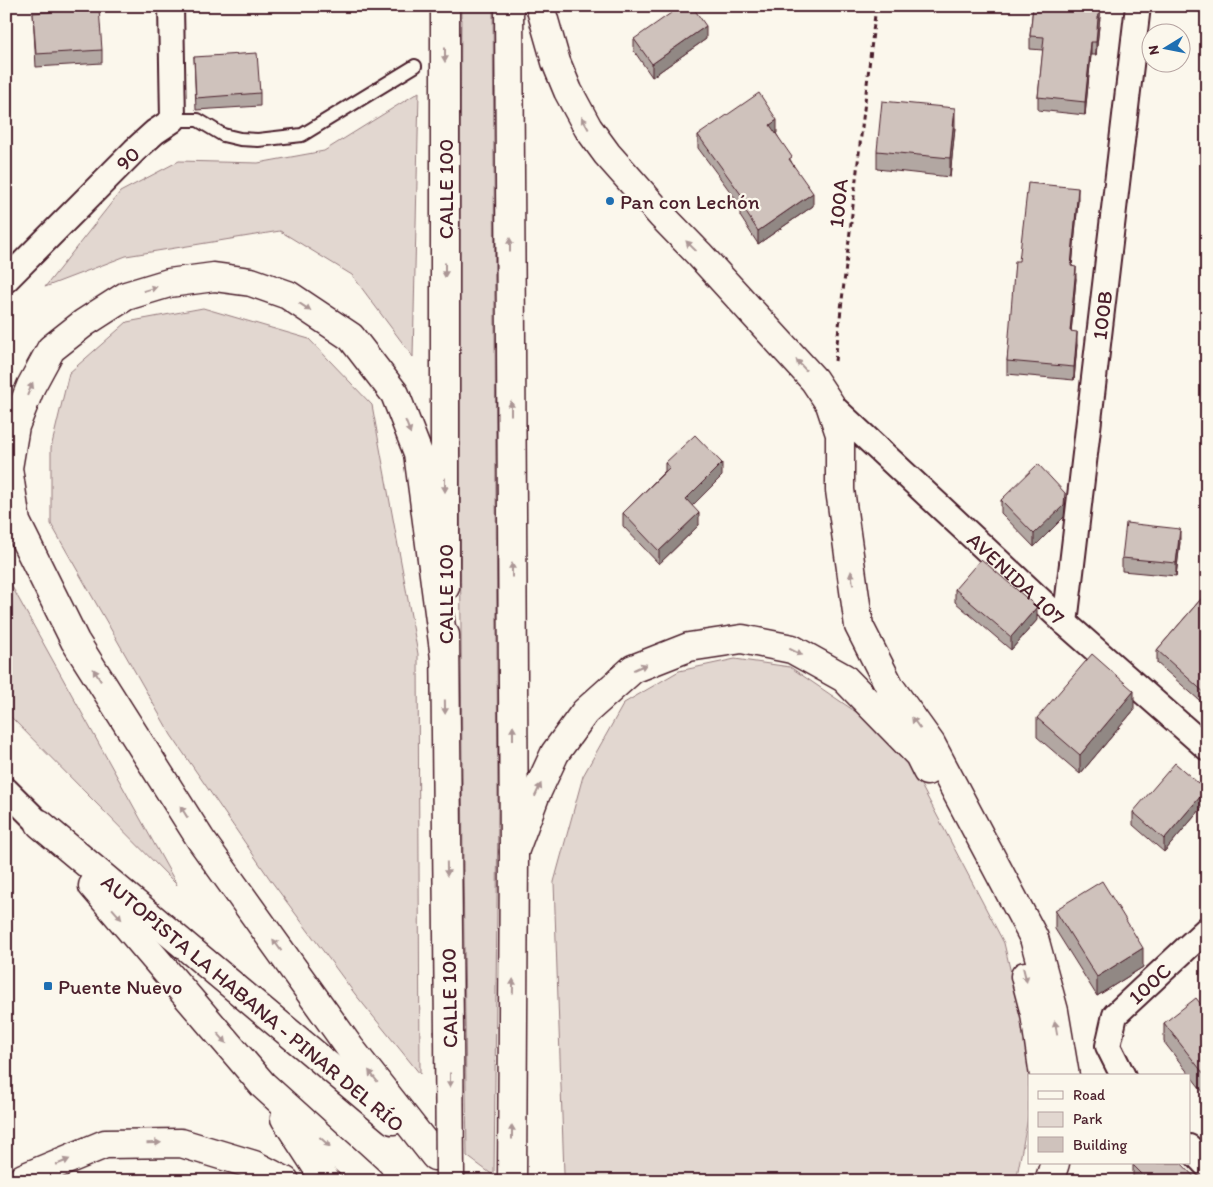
<svg xmlns="http://www.w3.org/2000/svg" width="1213" height="1187" font-family="Itim,sans-serif">
<rect width="100%" height="100%" fill="#fbf7ec"/>
<filter id="ink" filterUnits="userSpaceOnUse"><feTurbulence type="fractalNoise" baseFrequency=".02" numOctaves="2"/><feDisplacementMap in="SourceGraphic" scale="10" xChannelSelector="R" yChannelSelector="G"/><feConvolveMatrix kernelMatrix="1 2 1 2 8 2 1 2 1" color-interpolation-filters="sRGB"/></filter>
<g filter="url(#ink)">
<g fill="#e2d7d0" stroke="#967b7e">
<path d="M461,6h32l5,804 -4,366 -27,-20c-6,-383 -9,-766 -6,-1150z"/>
<polygon points="419,92 413,357 352,275 280,231 126,256 45,287 120,192 179,161 258,163 324,151"/>
<polygon points="203,308 309,339 372,405 418,654 420,1074 355,994 272,882 171,735 51,524 51,448 69,373 127,322"/>
<polygon points="6,574 10,583 177,885 6,712"/>
<polygon points="735,659 790,667 859,714 911,766 1004,943 1035,1076 1029,1076 1029,1113 1016,1181 572,1181 564,1174 554,882 583,776 624,703 679,671"/>
</g>
<g fill="none" stroke-linecap="round" stroke-linejoin="round">
<defs>
<polyline id="service" points="173,120 198,120 223,135 240,139 258,140 302,135 415,66"/>
<g id="minor">
<path id="s1" d="M6,280l129,-130 20,-18 18,-12 -2,-114"/>
<path id="s2" d="M830,404l235,219 142,125"/>
<path id="s3" d="M1065,623l73,-617"/>
<polyline points="6,790 40,824"/>
<path id="s4" d="M1123,1076l-15,-30 7,-31 92,-86"/>
<polyline points="1189,1147 1207,1166"/>
</g>
<g id="trunk">
<polyline points="509,6 514,852 512,1181"/>
<polyline points="445,587 445,6"/>
<polyline points="445,635 449,1031"/>
</g>
<g id="motorway">
<polyline points="540,6 556,62 568,91 588,128 607,154 662,216 699,254 814,380 830,404 840,434 840,490 859,626 890,687 931,744 1034,938 1054,1011 1065,1076"/>
<polyline points="40,824 393,1120"/>
<polyline points="514,852 535,796 555,753 585,712 633,669 689,647 742,639 792,649 844,678 919,755 927,771"/>
<polyline points="93,886 263,1085 369,1181"/>
<polyline points="1025,976 1035,1014 1044,1076"/>
<polyline points="285,1118 326,1181"/>
<polyline points="435,1156 350,1048 201,840 75,641 16,522 8,468 15,426 31,386 51,349 84,323 126,296 169,283 214,277 251,282 288,295 351,337 395,394 418,453 445,658"/>
<polyline points="21,1181 23,1178 105,1144 181,1143 254,1165 285,1181"/>
<polyline points="1049,1181 1055,1163"/>
</g>
</defs>
<use href="#service" stroke="#4a1f2b" stroke-width="16"/>
<use href="#minor" stroke="#4a1f2b" stroke-width="28"/>
<use href="#trunk" stroke="#4a1f2b" stroke-width="31"/>
<use href="#motorway" stroke="#4a1f2b" stroke-width="31"/>
<polyline stroke="#4a1f2b" stroke-width="3" stroke-dasharray="5 4" stroke-linecap="butt" points="835,361 876,6"/>
<use href="#service" stroke="#fbf7ec" stroke-width="12"/>
<use href="#minor" stroke="#fbf7ec" stroke-width="24"/>
<use href="#trunk" stroke="#fbf7ec" stroke-width="28"/>
<use href="#motorway" stroke="#fbf7ec" stroke-width="28"/>
<defs>
<polyline id="trunk-bridge" points="449,1031 450,1181"/>
</defs>
<use href="#trunk-bridge" stroke="#4a1f2b" stroke-width="31" stroke-linecap="butt"/>
<use href="#trunk-bridge" stroke="#fbf7ec" stroke-width="28"/>
</g>
<g fill="#b2a7a2" stroke="#4a1f2b">
<polygon points="1033,6 1105,6 1105,7 1101,7 1096,55 1091,55 1085,115 1038,110 1038,97 1043,50 1030,49 1030,36"/>
<polygon points="33,13 102,50 102,63 36,67"/>
<polygon points="634,39 706,39 652,77 634,51"/>
<polygon points="194,57 260,93 260,106 196,110"/>
<polygon points="955,127 950,177 877,169 877,151"/>
<polygon points="776,133 792,163 813,206 758,244 740,216 740,205 698,148 698,135 777,133"/>
<polygon points="1078,201 1072,266 1076,279 1071,332 1077,345 1074,380 1007,374 1007,361 1019,261"/>
<polygon points="665,463 722,476 692,505 699,525 659,564 623,526 623,513 665,471"/>
<polygon points="1001,500 1065,506 1064,517 1034,547 1001,513"/>
<polygon points="1180,542 1176,576 1122,571 1122,558"/>
<polygon points="955,589 1037,620 1011,650 955,602"/>
<polygon points="1207,592 1207,707 1157,663 1157,650"/>
<polygon points="1134,710 1080,774 1037,737 1037,718"/>
<polygon points="1206,803 1164,852 1133,825 1133,812"/>
<polygon points="1055,910 1143,967 1097,996 1055,929"/>
<polygon points="1207,1012 1207,1097 1164,1042 1164,1023"/>
<polygon points="1133,1165 1198,1181 1136,1181 1133,1178"/>
</g>
<g fill="#918884" stroke="#4a1f2b">
<polygon points="1099,6 1101,7 1096,55 1096,42"/>
<polygon points="706,26 706,39 652,77 652,64"/>
<polygon points="1091,42 1091,55 1085,115 1085,102"/>
<polygon points="955,108 955,127 950,177 950,158"/>
<polygon points="777,120 777,133 770,138 770,125"/>
<polygon points="1078,188 1078,201 1071,279 1071,266"/>
<polygon points="813,193 813,206 758,244 758,231"/>
<polygon points="1076,267 1076,279 1070,344 1070,331"/>
<polygon points="1077,332 1077,345 1074,380 1074,367"/>
<polygon points="722,463 722,476 686,512 686,499"/>
<polygon points="1065,493 1065,506 1064,517 1034,547 1034,534"/>
<polygon points="699,513 699,525 659,564 659,551"/>
<polygon points="1180,529 1180,542 1176,576 1176,563"/>
<polygon points="1037,607 1037,620 1011,650 1011,637"/>
<polygon points="1134,691 1134,710 1080,774 1080,755"/>
<polygon points="1206,790 1206,803 1164,852 1164,839"/>
<polygon points="1143,948 1143,967 1097,996 1097,977"/>
</g>
<g fill="#cfc2bc" stroke="#4a1f2b">
<polygon points="681,6 692,6 706,26 652,64 634,39"/>
<polygon points="1033,6 1099,6 1096,42 1091,42 1085,102 1038,97 1044,37 1030,36"/>
<polygon points="99,8 102,50 36,54 33,13"/>
<polygon points="257,53 260,93 196,98 194,57"/>
<polygon points="759,93 777,120 770,125 792,157 789,159 813,193 758,231 740,203 745,200 698,135"/>
<polygon points="882,101 955,108 950,158 877,151"/>
<polygon points="1028,183 1078,188 1071,266 1076,267 1070,331 1077,332 1074,367 1007,361 1015,261 1019,261"/>
<polygon points="695,435 722,463 686,499 699,513 659,551 623,513 670,467 665,463"/>
<polygon points="1038,464 1065,493 1064,505 1034,534 1001,500"/>
<polygon points="1126,523 1180,529 1176,563 1122,558"/>
<polygon points="981,559 1037,607 1011,637 955,589"/>
<polygon points="1207,592 1207,695 1157,650"/>
<polygon points="1092,654 1134,691 1080,755 1037,718"/>
<polygon points="1175,763 1206,790 1164,839 1133,812"/>
<polygon points="1102,881 1143,948 1097,977 1055,910"/>
<polygon points="1196,998 1207,1012 1207,1078 1164,1023"/>
<polygon points="1135,1163 1181,1163 1198,1181 1149,1181 1133,1165"/>
</g>
<defs><path id="oneway-solid" d="M-6-.8H1V-3.2L6.5 0L1 3.2V.8H-6Z" transform="scale(1.25)"/></defs>
<g fill="#ab9695">
<use href="#oneway-solid" transform="translate(445 55) rotate(90)"/>
<use href="#oneway-solid" transform="translate(585 123) rotate(-119)"/>
<use href="#oneway-solid" transform="translate(510 245) rotate(-90)"/>
<use href="#oneway-solid" transform="translate(691 246) rotate(-135)"/>
<use href="#oneway-solid" transform="translate(445 270) rotate(90)"/>
<use href="#oneway-solid" transform="translate(150 289) rotate(-17)"/>
<use href="#oneway-solid" transform="translate(305 307) rotate(34)"/>
<use href="#oneway-solid" transform="translate(801 365) rotate(-133)"/>
<use href="#oneway-solid" transform="translate(30 389) rotate(-67)"/>
<use href="#oneway-solid" transform="translate(511 408) rotate(-90)"/>
<use href="#oneway-solid" transform="translate(408 427) rotate(69)"/>
<use href="#oneway-solid" transform="translate(445 485) rotate(90)"/>
<use href="#oneway-solid" transform="translate(512 570) rotate(-90)"/>
<use href="#oneway-solid" transform="translate(852 578) rotate(-98)"/>
<use href="#oneway-solid" transform="translate(796 652) rotate(26)"/>
<use href="#oneway-solid" transform="translate(640 667) rotate(-24)"/>
<use href="#oneway-solid" transform="translate(97 675) rotate(-122)"/>
<use href="#oneway-solid" transform="translate(445 707) rotate(89)"/>
<use href="#oneway-solid" transform="translate(916 723) rotate(-126)"/>
<use href="#oneway-solid" transform="translate(513 733) rotate(-90)"/>
<use href="#oneway-solid" transform="translate(538 790) rotate(-65)"/>
<use href="#oneway-solid" transform="translate(184 812) rotate(-122)"/>
<use href="#oneway-solid" transform="translate(447 869) rotate(89)"/>
<use href="#oneway-solid" transform="translate(117 914) rotate(49)"/>
<use href="#oneway-solid" transform="translate(277 945) rotate(-126)"/>
<use href="#oneway-solid" transform="translate(1025 975) rotate(76)"/>
<use href="#oneway-solid" transform="translate(513 986) rotate(-89)"/>
<use href="#oneway-solid" transform="translate(1056 1028) rotate(-100)"/>
<use href="#oneway-solid" transform="translate(222 1038) rotate(49)"/>
<use href="#oneway-solid" transform="translate(373 1076) rotate(-128)"/>
<use href="#oneway-solid" transform="translate(450 1080) rotate(90)"/>
<use href="#oneway-solid" transform="translate(512 1132) rotate(-90)"/>
<use href="#oneway-solid" transform="translate(325 1142) rotate(42)"/>
<use href="#oneway-solid" transform="translate(154 1143) rotate(-1)"/>
<use href="#oneway-solid" transform="translate(63 1162) rotate(-23)"/>
</g>
</g>
<g fill="#1f6fb2" stroke="#fbf7ec" stroke-width="2">
<circle cx="610" cy="201" r="5"/>
<rect x="43" y="981" width="10" height="10" rx="2.5"/>
</g>
<g text-anchor="middle" dominant-baseline="central" stroke-width="4.5" stroke-linejoin="round" paint-order="stroke">
<g font-size="21" fill="#4a1f2b" stroke="#fbf7ec">
<text stroke="none"><textPath href="#s1" startOffset="172">90</textPath></text>
<text transform="translate(445 189) rotate(-90)">CALLE 100</text>
<text transform="translate(838 203) rotate(-84)">100A</text>
<text stroke="none"><textPath href="#s3" startOffset="310">100B</textPath></text>
<text stroke="none"><textPath href="#s2" startOffset="255">AVENIDA 107</textPath></text>
<text transform="translate(445 594) rotate(-90)">CALLE 100</text>
<text stroke="none"><textPath href="#s4" startOffset="112">100C</textPath></text>
<text transform="translate(449 998) rotate(-91)">CALLE 100</text>
<text transform="translate(253 1003) rotate(40)">AUTOPISTA LA HABANA - PINAR DEL RÍO</text>
</g>
<g font-size="21" fill="#4a1f2b" stroke="#fbf7ec" text-anchor="start">
<text x="620" y="201">Pan con Lechón</text>
<text x="58" y="986">Puente Nuevo</text>
</g>
</g>
<rect width="1213" height="1187" fill="none" stroke="#fbf7ec" stroke-width="25"/>
<rect x="12" y="12" width="1188" height="1162" fill="none" stroke="#4a1f2b" stroke-width="2" filter="url(#ink)"/>
<rect x="1028" y="1074" width="162" height="90" fill="#fbf7ec" stroke="#b4a19f"/>
<rect x="1038" y="1091" width="25" height="8" fill="#fbf7ec" stroke="#b4a19f"/>
<text x="1073" y="1100" font-size="15" fill="#4a1f2b">Road</text>
<rect x="1038" y="1112" width="25" height="15" fill="#e2d7d0" stroke="#b4a19f"/>
<text x="1073" y="1124" font-size="15" fill="#4a1f2b">Park</text>
<rect x="1038" y="1137" width="25" height="15" fill="#cfc2bc" stroke="#b4a19f"/>
<text x="1073" y="1150" font-size="15" fill="#4a1f2b">Building</text>
<g transform="translate(1166 48) rotate(260)"><circle r="24" fill="#fbf7ec" stroke="#b4a19f"/>
<path d="M0-4L9 19L0 12L-9 19Z" fill="#1f6fb2"/>
<text y="-8" font-size="14" font-weight="bold" text-anchor="middle" fill="#4a1f2b">N</text>
</g>
</svg>
